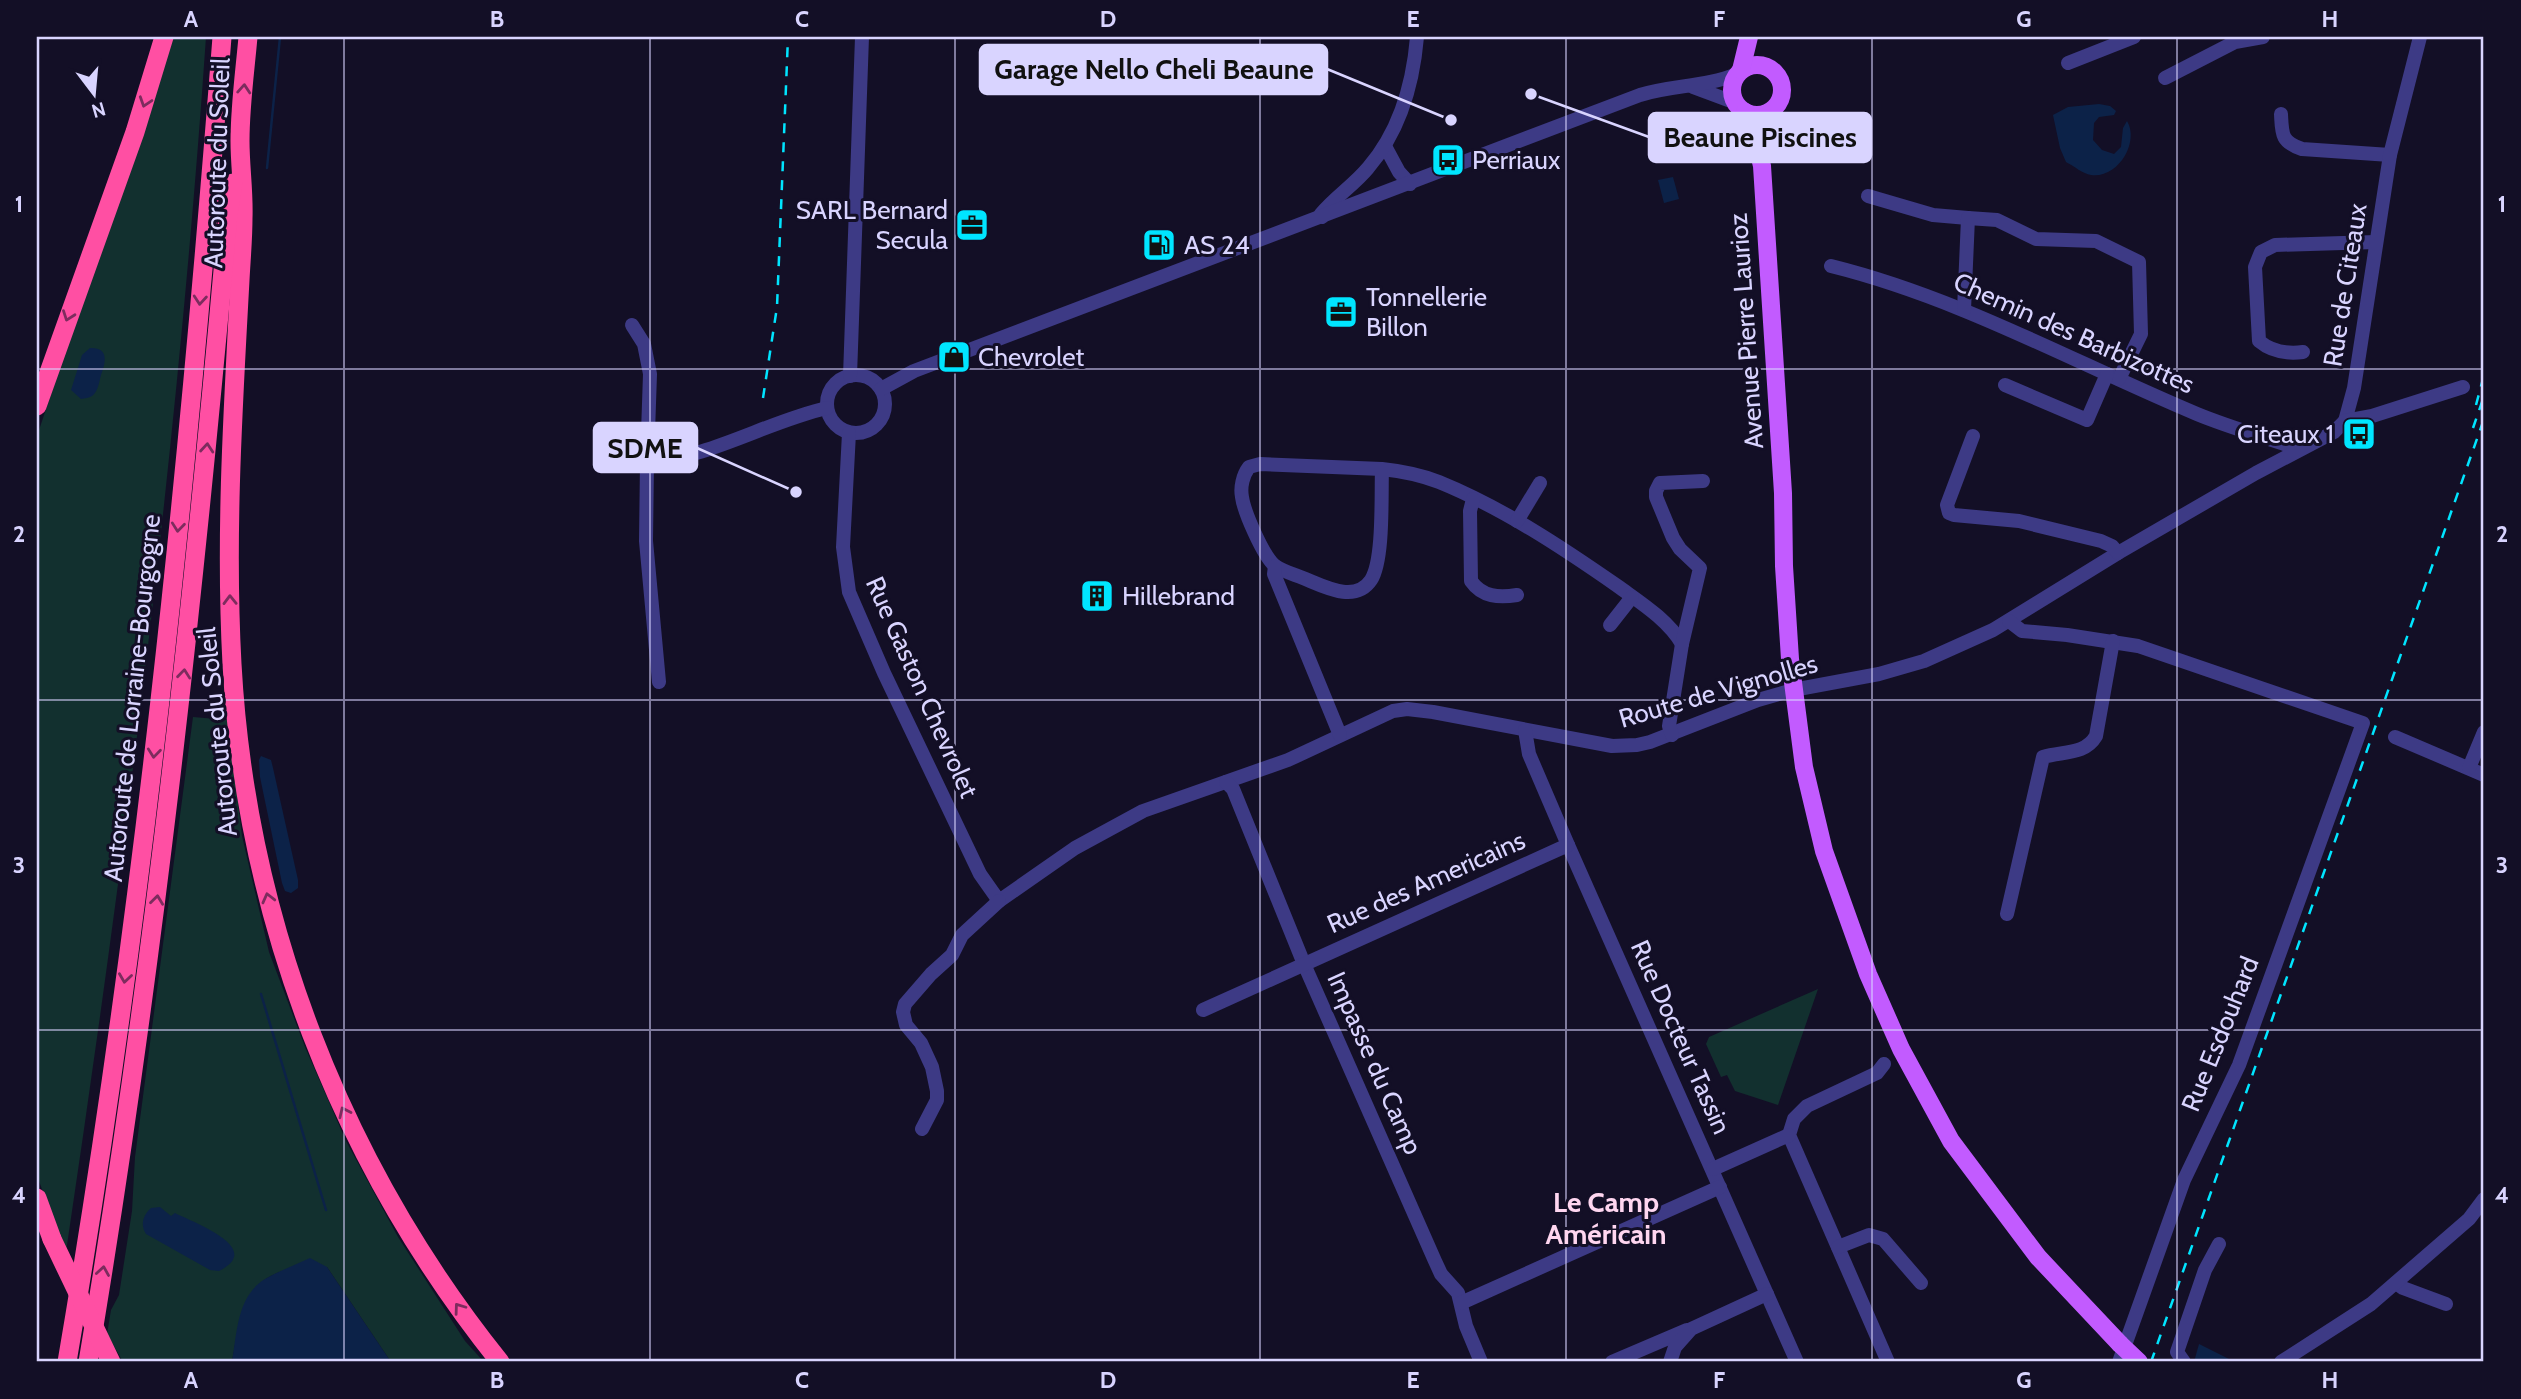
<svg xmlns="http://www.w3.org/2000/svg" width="2521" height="1399" font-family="Cabin,sans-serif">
<rect width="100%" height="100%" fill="#130f26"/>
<g fill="#12302f">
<path d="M171,37h35c-28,406 -80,812 -140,1215l-29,-76v-740z"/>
<path d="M193,717l35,3 14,116 27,116 36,95 41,94 52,96 67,104 19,21h-93l-64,-95c-14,1 -31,0 -44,4 -43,13 -44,54 -51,91h-109l-16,-28 4,-24 8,-15 13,-84 3,-54z"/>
<polygon points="1818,989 1778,1105 1735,1091 1727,1075 1721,1077 1706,1044 1709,1037"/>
</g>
<g fill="#0c2248">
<path d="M2099,104l11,2 6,5 -2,4 -15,2 -5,6 -1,17 9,10 12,4 7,-7 2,-19 4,-7c13,22 -10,58 -36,54 -8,-1 -17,-9 -25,-13l-6,-14 -7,-33 15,-8z"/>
<polygon points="1673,177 1679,199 1664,203 1658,180"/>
<path d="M90,348c19,-1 16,14 11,27 -2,7 -3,17 -9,21 -3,2 -7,2 -11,3l-10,-9 11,-35z"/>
<polygon points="261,756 271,760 273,768 298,880 298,888 291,893 285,891 282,883 260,777 259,760"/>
<path d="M160,1207l11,9 4,-3c17,9 91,35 44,58l-9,-1 -64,-36c-6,-9 -3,-19 5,-26z"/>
<path d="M310,1258l17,9 64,95h-159c5,-29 5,-66 33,-83 14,-8 30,-14 45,-21z"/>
<polygon points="2199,1344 2235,1362 2194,1362"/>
</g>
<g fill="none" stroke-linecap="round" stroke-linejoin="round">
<g stroke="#0c2248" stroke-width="2.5">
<polyline points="267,168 280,37"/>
<polyline points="261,994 326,1210"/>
</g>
<g stroke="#3d3a85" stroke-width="14">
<polyline points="2068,63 2134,37"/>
<polyline points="2165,78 2235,42 2263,37"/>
<polyline points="1693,87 1736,103"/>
<path d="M2281,114c1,20 0,28 21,35l88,6"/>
<polyline points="1385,146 1399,172 1410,184"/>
<polyline points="1868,196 1933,215 1968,218"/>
<path d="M1322,217l-1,-3c14,-17 33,-29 47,-46 32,-37 45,-84 49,-131"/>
<path d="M1831,266c129,32 244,97 366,148 29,12 60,21 90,31l6,8"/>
<polyline points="1964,310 1968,218 1997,220 2036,239 2096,241 2139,262 2141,334 2119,379"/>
<polyline points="632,325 644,344 650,374 647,462"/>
<path d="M2303,352c-16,2 -31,0 -44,-11l-4,-74 6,-15 14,-7 101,-3"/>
<circle cx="856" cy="404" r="29"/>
<polyline points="850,376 862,37"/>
<polyline points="2005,385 2087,420 2107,374"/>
<path d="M881,389l33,-18 726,-276c32,-10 66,-8 97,-21"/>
<polyline points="2345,421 2354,388 2390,155 2420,37"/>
<polyline points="849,433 843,547 849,592 884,673 980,874 999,901 1075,848 1143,811 1288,760 1393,711 1407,709 1433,712 1612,746 1637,745 1650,742 1758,700 1793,690 1879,674 1924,661 1993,630 2118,553 2256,473 2334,432 2345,421 2372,416 2463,387"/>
<polyline points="1973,436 1947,505 1949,513 1954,515 2019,521 2101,541 2112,546 2118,553"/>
<path d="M1382,469c-1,26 2,91 -11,111 -16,24 -48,6 -68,-2 -10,-4 -21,-7 -29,-13 -11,-10 -30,-53 -32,-68 -2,-10 1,-22 7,-30l11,-3 122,5c19,2 39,6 57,13 64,26 124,66 180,105 22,16 49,33 63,57"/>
<path d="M1473,499l-3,12 1,70c11,16 28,17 46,14"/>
<polyline points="1517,521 1540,483"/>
<polyline points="1275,566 1274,574 1340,735"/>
<polyline points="2009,621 2022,631 2067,635 2138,646 2363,723 2239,1065 2184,1180 2119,1362"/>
<polyline points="1610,625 1632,597"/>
<path d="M659,682l-13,-141 1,-79c63,-4 119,-40 180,-54"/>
<polyline points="1525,730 1529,754 1568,845 1797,1362"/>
<polyline points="1672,735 1669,726 1682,644 1700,568 1680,549 1673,538 1656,497 1656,491 1660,483 1703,481"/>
<polyline points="2395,737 2484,775"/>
<polyline points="2469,768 2484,732"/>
<polyline points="1226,782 1233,789 1304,964 1435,1261 1441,1274 1458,1293 1466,1326 1481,1362"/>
<path d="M2007,914l36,-157c20,-6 42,-2 53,-21l17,-95"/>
<polyline points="1203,1010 1568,845"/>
<polyline points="1884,1064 1877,1073 1807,1106 1794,1119 1789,1135 1888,1362"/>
<polyline points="922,1129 937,1100 937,1091 932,1067 921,1043 906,1025 903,1012 905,1004 931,974 952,955 962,935 999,901"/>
<polyline points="1713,1169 1789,1135"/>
<polyline points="1838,1247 1869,1235 1883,1239 1921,1283"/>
<polyline points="2396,1283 2403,1288 2446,1304"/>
<polyline points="1461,1303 1720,1187"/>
<polyline points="1612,1362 1687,1330"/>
<polyline points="1670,1362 1675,1347 1691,1329 1767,1294"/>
<polyline points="2184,1362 2177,1352 2205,1270 2219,1244"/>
<polyline points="2281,1362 2371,1304 2469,1219 2484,1199"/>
</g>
<g stroke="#c25bff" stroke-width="18">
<circle cx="1757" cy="90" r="25"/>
<polyline points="1741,70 1749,37"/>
<polyline points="1745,112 1754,132 1762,166 1783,493 1784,566 1790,659 1804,767 1824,851 1868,974 1901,1049 1951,1141 2038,1257 2120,1344"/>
</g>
<g stroke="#ff4fa3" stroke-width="19">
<path d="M248,37c-3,34 -8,69 -8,104 0,26 4,51 3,77 0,21 -2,42 -3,62 -7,128 -15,256 -8,384 14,254 109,500 268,698"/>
<polyline points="37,406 135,132 164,37"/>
<polyline points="37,1198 52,1239"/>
<path d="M67,1362c75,-438 121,-882 155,-1325"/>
<path d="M88,1362c64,-380 106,-763 140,-1147l5,-32"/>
</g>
<g stroke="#00e5ff" stroke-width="2.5" stroke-dasharray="10 9" stroke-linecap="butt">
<polyline points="763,398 777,307 788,37"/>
<polyline points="2476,405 2484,375"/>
<polyline points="2473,428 2484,396"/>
<polyline points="2151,1362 2484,419"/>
</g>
<polyline stroke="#c25bff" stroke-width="18" points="2120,1344 2139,1362"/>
<polyline stroke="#ff4fa3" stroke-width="19" points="52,1239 111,1362"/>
</g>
<defs><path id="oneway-chevron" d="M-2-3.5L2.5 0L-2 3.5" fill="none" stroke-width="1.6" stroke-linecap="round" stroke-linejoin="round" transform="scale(1.75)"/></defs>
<g stroke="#7d2c5e">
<use href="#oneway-chevron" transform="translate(244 89) rotate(-86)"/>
<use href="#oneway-chevron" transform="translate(145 102) rotate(108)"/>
<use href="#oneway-chevron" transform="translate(200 300) rotate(95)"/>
<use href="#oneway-chevron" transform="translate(68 316) rotate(110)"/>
<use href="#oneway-chevron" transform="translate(207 448) rotate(-85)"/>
<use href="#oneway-chevron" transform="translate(178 527) rotate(96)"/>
<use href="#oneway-chevron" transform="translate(230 600) rotate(-91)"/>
<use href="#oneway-chevron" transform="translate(184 674) rotate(-84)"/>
<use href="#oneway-chevron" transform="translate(154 753) rotate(96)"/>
<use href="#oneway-chevron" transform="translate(268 898) rotate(-104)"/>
<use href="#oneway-chevron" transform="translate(157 900) rotate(-83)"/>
<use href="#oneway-chevron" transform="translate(125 978) rotate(98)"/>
<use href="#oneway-chevron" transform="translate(344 1112) rotate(-115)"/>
<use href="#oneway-chevron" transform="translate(103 1271) rotate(-81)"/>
<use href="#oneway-chevron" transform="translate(459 1308) rotate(-126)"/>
</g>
<path fill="none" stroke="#d9d4ff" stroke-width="2" stroke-opacity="0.55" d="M344,37v1325M650,37v1325M955,37v1325M1260,37v1325M1566,37v1325M1872,37v1325M2177,37v1325M37,369h2447M37,700h2447M37,1030h2447"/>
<defs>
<symbol id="bus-square" viewBox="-11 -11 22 22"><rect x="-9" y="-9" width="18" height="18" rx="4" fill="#00e5ff" stroke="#130f26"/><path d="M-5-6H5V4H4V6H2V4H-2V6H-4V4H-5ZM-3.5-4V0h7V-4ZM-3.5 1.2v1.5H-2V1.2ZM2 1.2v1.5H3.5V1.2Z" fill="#111"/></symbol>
<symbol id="office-square" viewBox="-11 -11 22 22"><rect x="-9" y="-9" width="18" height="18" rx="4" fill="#00e5ff" stroke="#130f26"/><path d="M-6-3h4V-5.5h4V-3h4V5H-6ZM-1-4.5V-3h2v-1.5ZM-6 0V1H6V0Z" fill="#111"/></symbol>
<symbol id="fuel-square" viewBox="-11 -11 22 22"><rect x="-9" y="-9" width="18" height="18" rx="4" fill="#00e5ff" stroke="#130f26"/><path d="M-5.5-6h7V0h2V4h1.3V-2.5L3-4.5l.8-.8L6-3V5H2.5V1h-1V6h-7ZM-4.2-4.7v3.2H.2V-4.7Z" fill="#111"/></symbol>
<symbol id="shop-square" viewBox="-11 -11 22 22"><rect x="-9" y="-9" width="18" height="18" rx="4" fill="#00e5ff" stroke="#130f26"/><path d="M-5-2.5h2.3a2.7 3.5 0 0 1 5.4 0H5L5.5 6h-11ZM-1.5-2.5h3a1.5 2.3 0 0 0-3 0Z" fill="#111"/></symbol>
<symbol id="building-square" viewBox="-11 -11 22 22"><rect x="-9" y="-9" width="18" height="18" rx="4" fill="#00e5ff" stroke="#130f26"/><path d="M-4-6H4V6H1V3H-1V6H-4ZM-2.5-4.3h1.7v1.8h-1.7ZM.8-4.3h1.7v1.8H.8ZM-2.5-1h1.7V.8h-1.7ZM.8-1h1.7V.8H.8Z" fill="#111"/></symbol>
</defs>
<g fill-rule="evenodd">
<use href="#bus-square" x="1429" y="141" width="38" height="38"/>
<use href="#office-square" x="953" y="206" width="38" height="38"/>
<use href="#fuel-square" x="1140" y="226" width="38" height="38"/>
<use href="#office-square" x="1322" y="293" width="38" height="38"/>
<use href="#shop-square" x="935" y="338" width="38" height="38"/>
<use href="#bus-square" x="2340" y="415" width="38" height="38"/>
<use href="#building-square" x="1078" y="577" width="38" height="38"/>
</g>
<g text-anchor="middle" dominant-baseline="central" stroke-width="6" stroke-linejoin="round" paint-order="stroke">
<g font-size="26" fill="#d9d4ff" stroke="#130f26" text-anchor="start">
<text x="1472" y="160">Perriaux</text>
<text x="948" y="210" text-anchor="end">SARL Bernard<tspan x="948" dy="30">Secula</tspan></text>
<text x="1184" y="245">AS 24</text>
<text x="1366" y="297">Tonnellerie<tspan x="1366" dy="30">Billon</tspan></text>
<text x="978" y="357">Chevrolet</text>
<text x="2334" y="434" text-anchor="end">Citeaux 1</text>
<text x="1122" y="596">Hillebrand</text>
</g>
<g font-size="26" fill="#d9d4ff" stroke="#130f26">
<text transform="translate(217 163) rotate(-88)">Autoroute du Soleil</text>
<text transform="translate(2345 285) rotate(-81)">Rue de Citeaux</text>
<text transform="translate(1746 331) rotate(-94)">Avenue Pierre Laurioz</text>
<text transform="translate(2074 333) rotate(24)">Chemin des Barbizottes</text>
<text transform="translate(922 687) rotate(66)">Rue Gaston Chevrolet</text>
<text transform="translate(1718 691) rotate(-16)">Route de Vignolles</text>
<text transform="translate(132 698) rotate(-84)">Autoroute de Lorraine-Bourgogne</text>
<text transform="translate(217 732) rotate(-96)">Autoroute du Soleil</text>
<text transform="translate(1426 882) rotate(-24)">Rue des Americains</text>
<text transform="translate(2220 1034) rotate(-68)">Rue Esdouhard</text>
<text transform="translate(1681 1037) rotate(66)">Rue Docteur Tassin</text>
<text transform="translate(1375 1063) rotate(66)">Impasse du Camp</text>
</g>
<g font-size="28" font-weight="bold" fill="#ffd6f0" stroke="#130f26">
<text x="1606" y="1202">Le Camp<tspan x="1606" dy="32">Américain</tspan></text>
</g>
</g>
<path fill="none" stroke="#d9d4ff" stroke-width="2.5" d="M1451 120L1327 69M1531 94L1649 137M796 492L697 448"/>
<g fill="#d9d4ff" stroke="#130f26" stroke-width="2.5">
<circle cx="1451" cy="120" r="7"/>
<circle cx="1531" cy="94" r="7"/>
<circle cx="796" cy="492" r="7"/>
</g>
<g fill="#d9d4ff" stroke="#d9d4ff" stroke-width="2.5">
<rect x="980" y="45" width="347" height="49" rx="7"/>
<rect x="1649" y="113" width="222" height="49" rx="7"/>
<rect x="594" y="423" width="103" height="49" rx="7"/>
</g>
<g font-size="28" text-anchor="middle" font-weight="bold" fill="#111">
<text x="1154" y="79">Garage Nello Cheli Beaune</text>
<text x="1760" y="147">Beaune Piscines</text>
<text x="645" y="458">SDME</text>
</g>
<rect width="2521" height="1399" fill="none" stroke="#130f26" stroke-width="77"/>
<g transform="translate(94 94) rotate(164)" stroke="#130f26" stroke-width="5" paint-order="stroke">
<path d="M0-5L12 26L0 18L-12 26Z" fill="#d9d4ff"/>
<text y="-10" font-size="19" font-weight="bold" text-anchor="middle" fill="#d9d4ff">N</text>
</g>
<rect x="38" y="38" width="2444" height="1322" fill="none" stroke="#d9d4ff" stroke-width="2.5"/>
<g font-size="23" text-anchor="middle" font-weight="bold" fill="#d9d4ff">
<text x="191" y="27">A</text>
<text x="497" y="27">B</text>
<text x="802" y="27">C</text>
<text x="1108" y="27">D</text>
<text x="1413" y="27">E</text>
<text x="1719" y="27">F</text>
<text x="2024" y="27">G</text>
<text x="2330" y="27">H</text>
<text x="19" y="212">1</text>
<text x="2502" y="212">1</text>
<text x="19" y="542">2</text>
<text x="2502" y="542">2</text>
<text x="19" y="873">3</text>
<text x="2502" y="873">3</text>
<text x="19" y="1203">4</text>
<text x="2502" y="1203">4</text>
<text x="191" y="1388">A</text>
<text x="497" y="1388">B</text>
<text x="802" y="1388">C</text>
<text x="1108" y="1388">D</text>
<text x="1413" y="1388">E</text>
<text x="1719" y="1388">F</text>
<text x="2024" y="1388">G</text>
<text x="2330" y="1388">H</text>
</g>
</svg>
